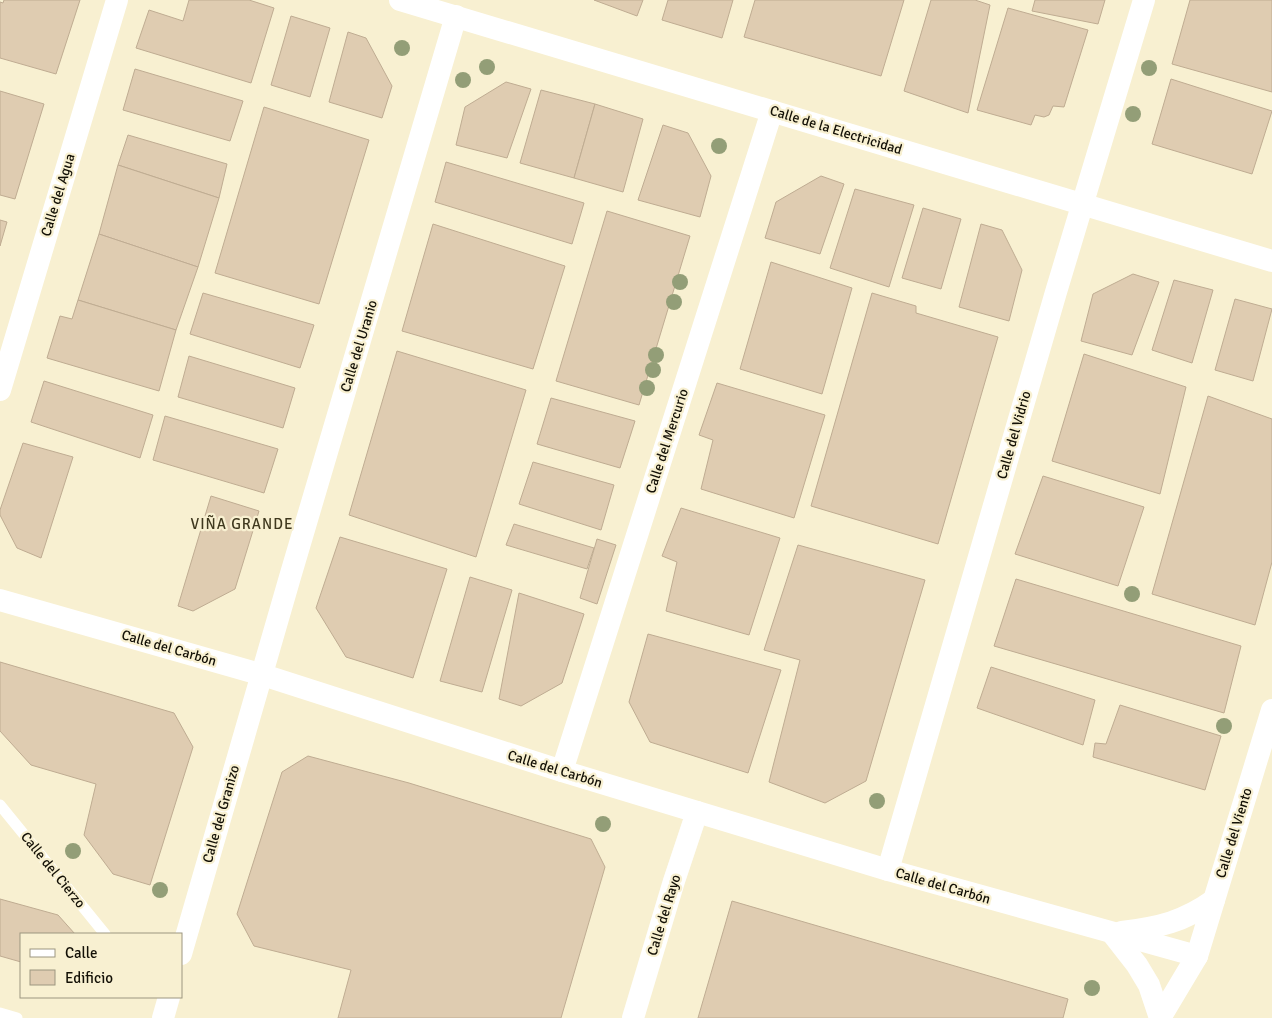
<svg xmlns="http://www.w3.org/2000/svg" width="1272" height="1018" font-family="Signika,sans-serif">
<rect width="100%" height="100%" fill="#f8f0d1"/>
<g fill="#dfccb1" stroke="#bfac92">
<polygon points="4,0 80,0 56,74 0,58 0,2 3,3"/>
<polygon points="189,0 249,0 274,8 251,83 136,48 149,10 183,21"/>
<polygon points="594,0 643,0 637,16"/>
<polygon points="668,0 733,0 722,38 662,20"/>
<polygon points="755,0 904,0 881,76 744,37"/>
<polygon points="931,0 975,0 990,5 968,113 904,91"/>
<polygon points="1035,0 1105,0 1098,24 1032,11"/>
<polygon points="1190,0 1272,0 1272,92 1172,64"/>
<polygon points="1008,8 1088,30 1064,107 1053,106 1049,115 1044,117 1035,115 1031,125 977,110"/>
<polygon points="291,16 330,28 310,97 271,85"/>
<polygon points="348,32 366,38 392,86 382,118 329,102"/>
<polygon points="135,69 243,101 230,141 123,110"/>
<polygon points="1171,79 1272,111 1252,174 1152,144"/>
<polygon points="506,82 531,89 507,158 456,145 465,107"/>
<polygon points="541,90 595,104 574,178 520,163"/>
<polygon points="0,91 44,104 15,199 0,195"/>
<polygon points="595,104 643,119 623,192 574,178"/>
<polygon points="264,107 369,140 319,304 215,273"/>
<polygon points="663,125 688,133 711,176 700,217 638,200"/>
<polygon points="128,135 227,164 219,198 118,165"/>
<polygon points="446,162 584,203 572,244 435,202"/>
<polygon points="118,165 219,198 198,267 99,234"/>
<polygon points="821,176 844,184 820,254 765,238 776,202"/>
<polygon points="855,189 914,205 889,287 830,268"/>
<polygon points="923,208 961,219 941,289 902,278"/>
<polygon points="607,211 690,236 639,405 556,381"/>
<polygon points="0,220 7,222 0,246"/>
<polygon points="433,224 565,266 533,369 402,331"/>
<polygon points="981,224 1002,230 1022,270 1009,321 959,307"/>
<polygon points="99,234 198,267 176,330 78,300"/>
<polygon points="771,262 852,288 822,394 740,369"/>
<polygon points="1133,274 1159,282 1132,355 1081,341 1093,294"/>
<polygon points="1174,280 1213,290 1192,363 1152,350"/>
<polygon points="203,293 314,325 300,368 190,334"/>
<polygon points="872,293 916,306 916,313 998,337 938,544 811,506"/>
<polygon points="1235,299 1272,309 1253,381 1215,370"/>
<polygon points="78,300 176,330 159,391 47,358 60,316 72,319"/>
<polygon points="397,351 526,390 476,557 349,515"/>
<polygon points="1084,354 1186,387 1160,494 1052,461"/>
<polygon points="189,356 295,388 283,428 178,397"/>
<polygon points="44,381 153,415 140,458 31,422"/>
<polygon points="717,383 825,415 794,518 701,489 713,440 699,435"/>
<polygon points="1208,396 1272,419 1272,562 1255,625 1152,594"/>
<polygon points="551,398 635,421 620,468 537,444"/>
<polygon points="165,416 278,449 264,493 153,460"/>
<polygon points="23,443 73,457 41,558 17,548 0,515 0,510"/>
<polygon points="533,462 614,485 601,530 519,504"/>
<polygon points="1043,476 1144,507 1118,586 1015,554"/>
<polygon points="211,496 259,511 235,589 193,611 178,606"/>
<polygon points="681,508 780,538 749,635 666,611 677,562 662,556"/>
<polygon points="514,524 594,548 587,569 506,545"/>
<polygon points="340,537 447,569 413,678 346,657 316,608"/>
<polygon points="597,539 616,545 597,604 580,598"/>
<polygon points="798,545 925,580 866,781 825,803 769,782 800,660 764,650"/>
<polygon points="470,577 512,590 482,692 440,681"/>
<polygon points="1016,579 1241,646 1224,713 994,646"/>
<polygon points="519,593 584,614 562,683 521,706 499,699"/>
<polygon points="648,634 781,670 748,773 650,742 629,702"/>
<polygon points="0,662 174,713 193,747 150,885 113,874 84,835 96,784 31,765 0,731"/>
<polygon points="991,667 1095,700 1083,745 977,708"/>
<polygon points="1120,705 1221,736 1205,790 1093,757 1095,743 1106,744"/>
<polygon points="308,756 409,783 591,839 605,867 561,1018 338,1018 351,970 254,946 237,914 282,772"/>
<polygon points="0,899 58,915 75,934 21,934 21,962 0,956"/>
<polygon points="732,901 1068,999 1063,1018 698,1018"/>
</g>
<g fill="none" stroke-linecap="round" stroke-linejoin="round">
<g stroke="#fff" stroke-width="11">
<polyline points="0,805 105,934"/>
<polyline points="0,1013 17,1018"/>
</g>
<g stroke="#fff" stroke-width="22">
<polyline points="400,0 1272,261"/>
<polyline points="0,390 117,0"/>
<polyline points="0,600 263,675 562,771 888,870 1197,956"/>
<polyline points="562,771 772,111"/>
<polyline points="888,870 1056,292 1144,0"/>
<path d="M1122,932c38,-5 61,-10 92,-32"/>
<polyline points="1112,933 1137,965 1149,985 1160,1018"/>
<polyline points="181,954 290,577 456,16"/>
<polyline points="163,1018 169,997"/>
<polyline points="633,1018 674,881 697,812"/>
<polyline points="1160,1018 1197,956 1272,710"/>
</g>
</g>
<g fill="#939e77">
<circle cx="402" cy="48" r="8"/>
<circle cx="487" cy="67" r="8"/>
<circle cx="1149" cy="68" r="8"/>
<circle cx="463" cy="80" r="8"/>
<circle cx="1133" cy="114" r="8"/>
<circle cx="719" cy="146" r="8"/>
<circle cx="680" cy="282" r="8"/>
<circle cx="674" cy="302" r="8"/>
<circle cx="656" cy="355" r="8"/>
<circle cx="653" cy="370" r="8"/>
<circle cx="647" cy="388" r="8"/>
<circle cx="1132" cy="594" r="8"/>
<circle cx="1224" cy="726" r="8"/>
<circle cx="877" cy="801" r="8"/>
<circle cx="603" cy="824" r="8"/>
<circle cx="73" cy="851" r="8"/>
<circle cx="160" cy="890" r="8"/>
<circle cx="1092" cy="988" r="8"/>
</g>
<g text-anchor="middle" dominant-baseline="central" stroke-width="4.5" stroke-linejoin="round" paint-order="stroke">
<g font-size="14" fill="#131006" stroke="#f8f0d1">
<text transform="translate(836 130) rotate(17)">Calle de la Electricidad</text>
<text transform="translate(58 195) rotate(-73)">Calle del Agua</text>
<text transform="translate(359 346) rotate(-73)">Calle del Uranio</text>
<text transform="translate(1014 435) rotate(-74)">Calle del Vidrio</text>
<text transform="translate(667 441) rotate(-72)">Calle del Mercurio</text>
<text transform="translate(169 648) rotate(16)">Calle del Carbón</text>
<text transform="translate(555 769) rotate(17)">Calle del Carbón</text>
<text transform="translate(221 814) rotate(-74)">Calle del Granizo</text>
<text transform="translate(1234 833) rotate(-73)">Calle del Viento</text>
<text transform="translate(53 870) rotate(51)">Calle del Cierzo</text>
<text transform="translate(943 886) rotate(16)">Calle del Carbón</text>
<text transform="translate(664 915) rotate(-73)">Calle del Rayo</text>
</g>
<g font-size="15" letter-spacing="1" fill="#3f381e" stroke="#f8f0d1">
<text x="242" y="524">VIÑA GRANDE</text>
</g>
</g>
<rect x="20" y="933" width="162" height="65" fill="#f8f0d1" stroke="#9c9680"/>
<rect x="30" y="949" width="25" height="8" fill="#ffffff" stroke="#9c9680"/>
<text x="65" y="958" font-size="15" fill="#131006">Calle</text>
<rect x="30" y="970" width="25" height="15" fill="#dfccb1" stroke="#9c9680"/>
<text x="65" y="983" font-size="15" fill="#131006">Edificio</text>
</svg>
